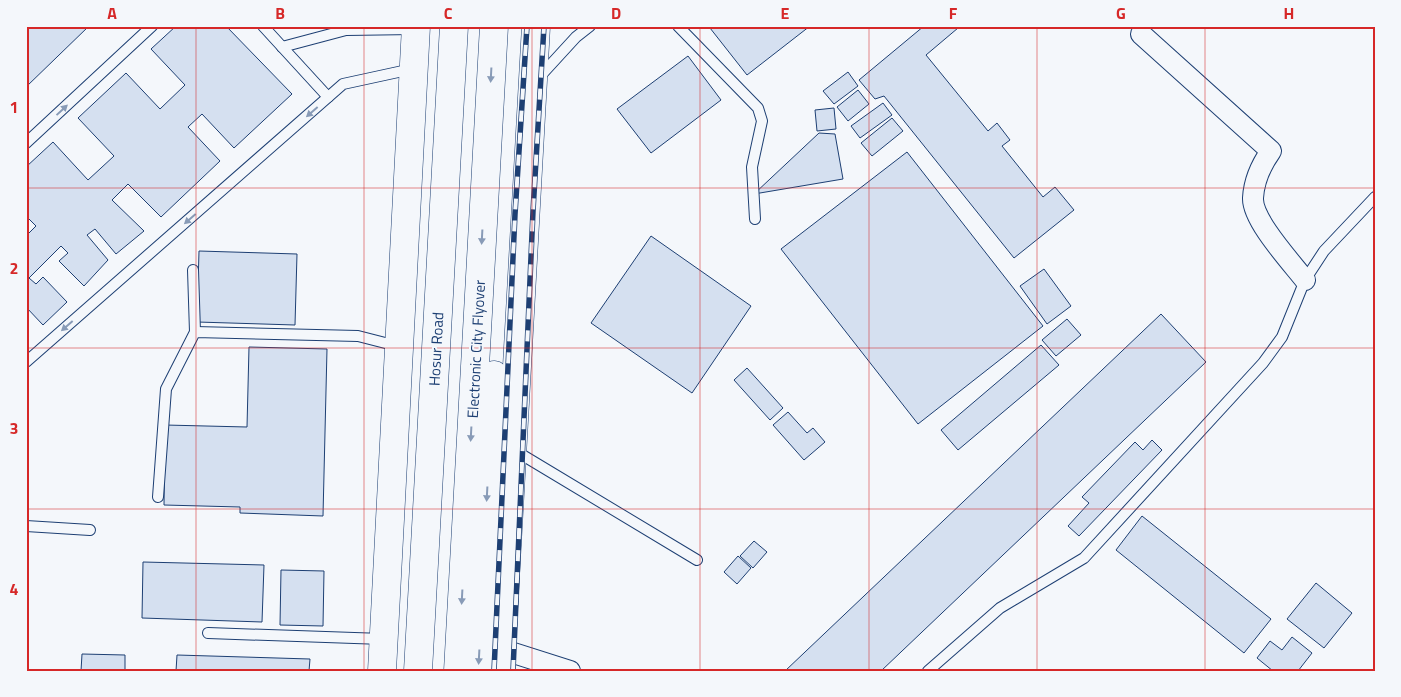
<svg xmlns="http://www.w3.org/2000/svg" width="1401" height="697" font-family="'Titillium Web',sans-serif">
<rect width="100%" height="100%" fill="#f4f7fb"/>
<g fill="#d5e0f0" stroke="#1d3f73">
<polygon points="26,26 89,26 26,87"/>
<polygon points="176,26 226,26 292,94 234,148 202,114 188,127 220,161 161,217 128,184 112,200 144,231 116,254 95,229 87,235 108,260 84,286 59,261 68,253 61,246 29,278 36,284 43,277 67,302 43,325 26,307 26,236 36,226 26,216 26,167 53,142 88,180 114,156 78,118 126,73 160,109 185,85 151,49"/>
<polygon points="711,26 810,26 747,75 710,28"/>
<polygon points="924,26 956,26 958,28 926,55 988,131 997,123 1010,140 1002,146 1043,197 1055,187 1074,210 1014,258 884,96 875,99 859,80"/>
<polygon points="688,56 721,100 651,153 617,109"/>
<polygon points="848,72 858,86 834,104 823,91"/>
<polygon points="858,90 869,104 848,121 837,107"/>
<polygon points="883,103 892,115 860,138 851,126"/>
<polygon points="834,108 836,129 817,131 815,110"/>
<polygon points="892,118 903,131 872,156 861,143"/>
<polygon points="819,133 835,134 843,179 754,194"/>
<polygon points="907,152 1043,326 918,424 781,249"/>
<polygon points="651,236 751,306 692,393 591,323"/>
<polygon points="199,251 297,254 295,325 197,322"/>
<polygon points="1044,269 1071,306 1047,324 1020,286"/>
<polygon points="1161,314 1206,362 881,671 785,671"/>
<polygon points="1067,319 1081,335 1056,356 1042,340"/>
<polygon points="1041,345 1059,365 958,450 941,430"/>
<polygon points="249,347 327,349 323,516 240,513 240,507 164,505 165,425 247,427"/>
<polygon points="747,368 783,408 770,420 734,380"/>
<polygon points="788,412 807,433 813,428 825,442 804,460 773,425"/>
<polygon points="1152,440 1162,450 1079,536 1068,526 1089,503 1082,497 1135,442 1143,450"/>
<polygon points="1142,516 1271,619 1244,653 1116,550"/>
<polygon points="754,541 767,552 753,568 740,556"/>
<polygon points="738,556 751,568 737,584 724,572"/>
<polygon points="143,562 264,565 262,622 142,618"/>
<polygon points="281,570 324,571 323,626 280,625"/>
<polygon points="1316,583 1352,613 1324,648 1287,619"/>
<polygon points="1292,637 1312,653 1298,671 1273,671 1257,658 1270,641 1282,650"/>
<polygon points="82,654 125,655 125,671 81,671"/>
<polygon points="177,655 310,659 309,671 176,671"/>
</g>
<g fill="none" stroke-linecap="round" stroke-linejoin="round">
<defs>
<g id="lane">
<polyline points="263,26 328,97"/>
<polyline points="678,26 758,108 762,121 752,167 755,219"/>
<polyline points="282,47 346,30 414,29"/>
<polyline points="537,74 543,73 576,37 590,26"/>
<polyline points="26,143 152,26"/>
<polyline points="193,270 195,332"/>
<polyline points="26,362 343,84 412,69"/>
<polyline points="514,450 697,560"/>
<polyline points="158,497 166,389 195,332 358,336 397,346"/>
<polyline points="26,526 90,530"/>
<polyline points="208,633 383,639"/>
<polyline points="928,671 1000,608 1084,558 1263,363 1282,337 1305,280 1324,251 1375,197"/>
</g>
<g id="street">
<path d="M1141,34l130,117c-10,14 -17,29 -18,47 -1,22 38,64 52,82"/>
<polyline points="501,649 570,671"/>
</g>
<g id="secondary">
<polyline points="382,671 416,26"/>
<polyline points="500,671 536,26"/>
</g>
<g id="highway">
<polyline points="418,671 454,26"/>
<polyline points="458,671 494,26"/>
<polyline points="478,671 494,375"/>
</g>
</defs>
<use href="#lane" stroke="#1d3f73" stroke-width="12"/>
<use href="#street" stroke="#1d3f73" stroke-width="22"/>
<use href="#secondary" stroke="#1d3f73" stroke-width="29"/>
<use href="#highway" stroke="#1d3f73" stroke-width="29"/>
<use href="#lane" stroke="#f4f7fb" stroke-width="10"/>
<use href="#street" stroke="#f4f7fb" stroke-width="20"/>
<use href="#secondary" stroke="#f4f7fb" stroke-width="28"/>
<use href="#highway" stroke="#f4f7fb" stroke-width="28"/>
<defs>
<g id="rail">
<polyline points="494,671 515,214 527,26"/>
<polyline points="513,671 533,211 544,26"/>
</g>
</defs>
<use href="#rail" stroke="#1d3f73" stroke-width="5.5"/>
<use href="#rail" stroke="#f4f7fb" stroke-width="4" stroke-dasharray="11" stroke-linecap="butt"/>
</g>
<defs><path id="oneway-solid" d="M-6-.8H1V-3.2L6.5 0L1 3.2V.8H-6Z" transform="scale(1.25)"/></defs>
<g fill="#889bb7">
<use href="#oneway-solid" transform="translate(491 75) rotate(93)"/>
<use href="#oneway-solid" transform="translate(62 110) rotate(-43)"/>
<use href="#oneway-solid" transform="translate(312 112) rotate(139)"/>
<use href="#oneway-solid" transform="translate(190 219) rotate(139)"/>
<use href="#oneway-solid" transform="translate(482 237) rotate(93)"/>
<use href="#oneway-solid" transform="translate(67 326) rotate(139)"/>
<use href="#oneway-solid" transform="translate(471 434) rotate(93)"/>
<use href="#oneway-solid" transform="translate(487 494) rotate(93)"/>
<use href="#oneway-solid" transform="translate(462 597) rotate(93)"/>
<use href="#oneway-solid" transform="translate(479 657) rotate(93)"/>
</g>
<path fill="none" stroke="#d62828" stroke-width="1" stroke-opacity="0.55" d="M196,26v645M364,26v645M532,26v645M700,26v645M869,26v645M1037,26v645M1205,26v645M26,188h1349M26,348h1349M26,509h1349"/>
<g text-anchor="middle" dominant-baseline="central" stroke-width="4" stroke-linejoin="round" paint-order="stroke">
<g font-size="15" fill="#1d3f73" stroke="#f4f7fb">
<text transform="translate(436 349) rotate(-87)">Hosur Road</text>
<text transform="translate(476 349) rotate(-87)">Electronic City Flyover</text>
</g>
</g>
<rect width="1401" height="697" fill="none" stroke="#f4f7fb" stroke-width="55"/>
<rect x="28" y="28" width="1346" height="642" fill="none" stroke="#d62828" stroke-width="2"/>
<g font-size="16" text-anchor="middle" font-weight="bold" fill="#d62828">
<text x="112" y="19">A</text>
<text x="280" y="19">B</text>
<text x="448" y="19">C</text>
<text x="616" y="19">D</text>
<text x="785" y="19">E</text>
<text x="953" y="19">F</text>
<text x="1121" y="19">G</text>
<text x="1289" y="19">H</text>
<text x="14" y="113">1</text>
<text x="14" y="274">2</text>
<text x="14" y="434">3</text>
<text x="14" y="595">4</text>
</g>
</svg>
